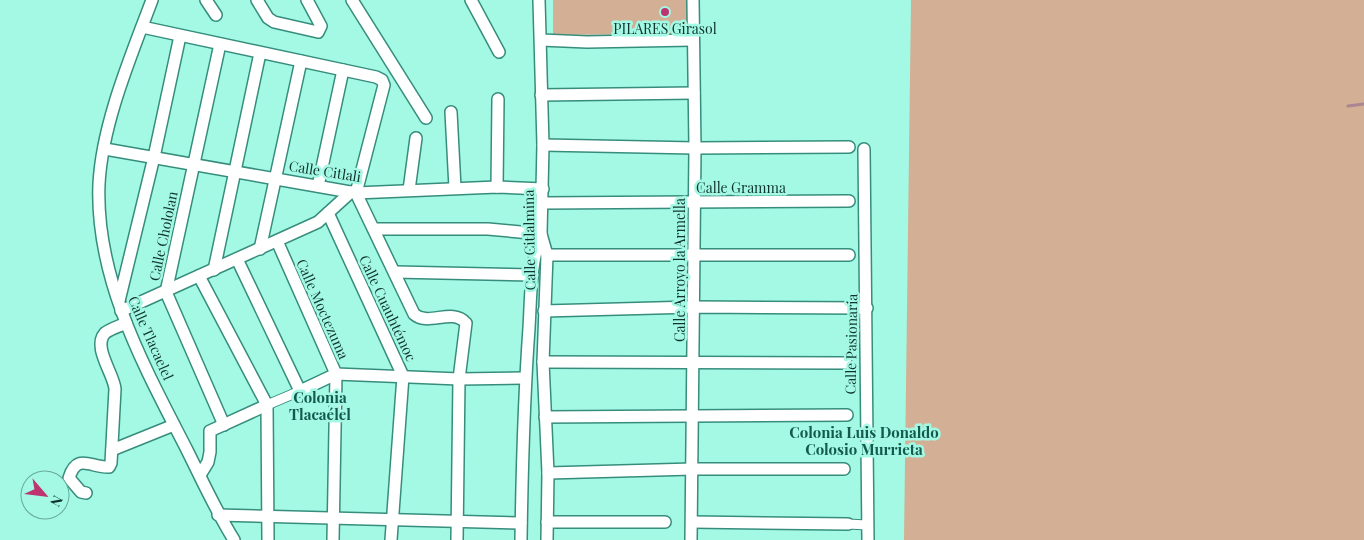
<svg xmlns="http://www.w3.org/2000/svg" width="1364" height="540" font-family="'Playfair Display',serif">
<rect width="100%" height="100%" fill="#a4f9e5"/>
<g fill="#d3af95">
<polygon points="553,0 689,0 689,34 553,35"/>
<polygon points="911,0 1364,0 1364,540 904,540"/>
</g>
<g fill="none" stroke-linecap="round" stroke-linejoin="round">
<polyline stroke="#a98692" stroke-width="3" points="1348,106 1364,104"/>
<defs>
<g id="pedestrian">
<polyline points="267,405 300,391"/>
<polyline points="848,524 867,525"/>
</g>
<g id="minor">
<path d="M152,0c-21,56 -50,124 -53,184 -4,95 46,184 88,266 15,30 29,61 47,90"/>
<polyline points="206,0 216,15"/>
<polyline points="257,0 268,18 274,22 318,32 321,26 307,0"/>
<polyline points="352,0 426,118"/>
<polyline points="471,0 499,52"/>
<polyline points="539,0 543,145 541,234 547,255 543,362 548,473 547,540"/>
<path d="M142,27l234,50 6,3 2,5 -28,108 58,121c14,13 38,-7 52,9l-7,56 -2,161"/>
<polyline points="541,40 587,42 692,40"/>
<polyline points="220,44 166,292 224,425"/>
<polyline points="541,95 694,93"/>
<polyline points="451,112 455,188"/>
<polyline points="543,145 695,148 849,147"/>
<polyline points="105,149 356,193 497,187 543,189"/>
<polyline points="864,149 868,540"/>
<polyline points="318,186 343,70"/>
<polyline points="497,187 498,99"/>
<polyline points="409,190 416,138"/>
<polyline points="543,203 849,201"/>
<polyline points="328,213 403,376 391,540"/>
<path d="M374,229h114l53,5c-11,31 -10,61 -12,94 -5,70 -7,141 -8,212"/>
<polyline points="277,241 336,374 333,540"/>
<polyline points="260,249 301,61"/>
<polyline points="547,255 849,255"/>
<polyline points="237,259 300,391 336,374 459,379 525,378"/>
<polyline points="214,270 260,53"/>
<polyline points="395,272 533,275"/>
<polyline points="199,276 267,405 268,540"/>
<polyline points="119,301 154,157 180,36"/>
<polyline points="121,311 318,222 351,192"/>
<polyline points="544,311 693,307 867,308"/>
<polyline points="543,362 846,363"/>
<polyline points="545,417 847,415"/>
<polyline points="112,450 174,425"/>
<polyline points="548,473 693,469 844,469"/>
<polyline points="200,475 208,462 210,452 210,431 267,405"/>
<path d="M86,493l-5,-1 -12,-14c8,-26 22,-10 40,-11l2,-4 4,-74c-1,-15 -23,-42 -10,-56 5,-4 15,-7 21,-10"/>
<polyline points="218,515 521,523"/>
<polyline points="547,522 665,522"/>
<polyline points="692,522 848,524"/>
<polyline points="691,540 695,148 693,0"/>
</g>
</defs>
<use href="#pedestrian" stroke="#368d7c" stroke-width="11"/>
<use href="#minor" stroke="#368d7c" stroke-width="14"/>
<use href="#pedestrian" stroke="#fff" stroke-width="9"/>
<use href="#minor" stroke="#fff" stroke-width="11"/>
</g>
<circle fill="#bd3470" stroke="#a4f9e5" stroke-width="2" cx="665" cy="12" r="5"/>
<g text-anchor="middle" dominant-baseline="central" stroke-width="5" stroke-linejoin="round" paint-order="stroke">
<g font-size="14" fill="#0f342d" stroke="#a4f9e5">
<text x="665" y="28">PILARES Girasol</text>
</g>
<g font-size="14" fill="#0f342d" stroke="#a4f9e5">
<text transform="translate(325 171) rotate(9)">Calle Citlali</text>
<text x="741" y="187">Calle Gramma</text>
<text transform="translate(163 236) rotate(-78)">Calle Chololan</text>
<text transform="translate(529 240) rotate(-91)">Calle Citlalmina</text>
<text transform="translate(679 270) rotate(-90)">Calle Arroyo la Armella</text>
<text transform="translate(388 308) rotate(65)">Calle Cuauhtémoc</text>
<text transform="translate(323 309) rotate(66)">Calle Moctezuma</text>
<text transform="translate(151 338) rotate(66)">Calle Tlacaelel</text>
<text transform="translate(851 344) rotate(-89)">Calle Pasionaria</text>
</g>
<g font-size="15" font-weight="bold" fill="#13594d" stroke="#a4f9e5">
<text x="320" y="397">Colonia<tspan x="320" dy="17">Tlacaélel</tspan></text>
<text x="864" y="432">Colonia Luis Donaldo<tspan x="864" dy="17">Colosio Murrieta</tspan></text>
</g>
</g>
<g transform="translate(45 495) rotate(118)"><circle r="24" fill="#a4f9e5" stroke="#68aa9b"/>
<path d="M0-4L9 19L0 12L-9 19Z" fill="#bd3470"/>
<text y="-8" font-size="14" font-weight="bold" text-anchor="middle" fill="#0f342d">N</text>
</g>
</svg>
